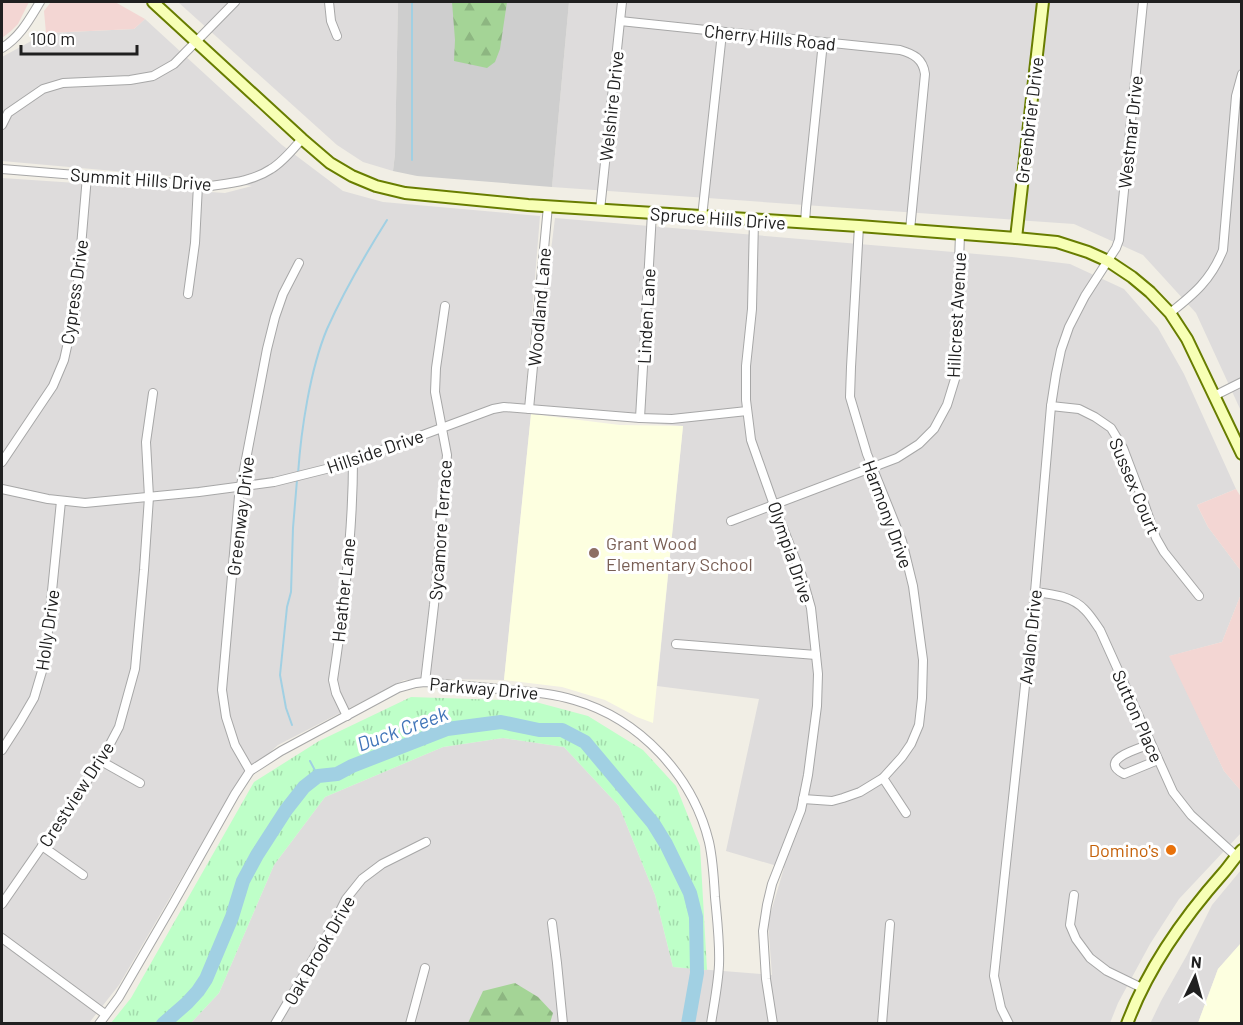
<svg xmlns="http://www.w3.org/2000/svg" width="1243" height="1025" font-family="Barlow,sans-serif">
<defs>
<pattern id="forest-firs" width="22" height="20" patternUnits="userSpaceOnUse" patternTransform="scale(1.5)"><rect width="22" height="20" fill="#a4d496"/><path d="M5 1l3.5 6h-7zM16 11l3.5 6h-7z" fill="#8db681"/></pattern>
<pattern id="park-tufts" width="24" height="20" patternUnits="userSpaceOnUse" patternTransform="scale(1.5)"><rect width="24" height="20" fill="#beffc8"/><path d="M3 7l-1-3M5 7V3M7 7l1-3M15 17l-1-3M17 17v-4M19 17l1-3" fill="none" stroke="#a3daac"/></pattern>
</defs>
<rect width="100%" height="100%" fill="#f1eee5"/>
<g fill="#dedcdc">
<polygon points="178,2 398,2 395,154 393,171 363,162 337,145"/>
<polygon points="569,2 1241,2 1241,411 1196,313 1143,255 1074,224 552,187"/>
<polygon points="145,19 282,145 343,191 383,202 540,216 525,401 531,413 555,218 1012,257 1070,264 1124,289 1158,328 1184,374 1236,489 1197,505 1208,527 1241,571 1241,594 1222,642 1170,656 1224,771 1241,791 1241,833 1179,899 1150,944 1118,1003 1110,1023 191,1023 219,993 274,865 325,797 443,747 503,738 564,747 619,806 655,895 673,967 772,975 768,922 784,868 726,851 759,699 657,686 683,426 531,414 504,680 444,679 404,680 278,745 238,781 119,985 89,1023 2,1023 2,178 225,193 252,186 204,179 2,161 2,57 46,33 134,29"/>
<polygon points="1241,870 1241,943 1218,969 1198,1023 1150,1024 1161,1001 1187,955 1212,905"/>
</g>
<g fill="#f3d6d3">
<polygon points="2,2 29,2 18,24 11,31 2,38"/>
<polygon points="51,2 115,2 145,19 134,29 46,33 44,11"/>
<polygon points="1236,489 1241,497 1241,571 1208,527 1197,505"/>
<polygon points="1241,594 1241,791 1224,771 1169,656 1222,642"/>
</g>
<g fill="#fdffe0">
<polygon points="531,414 620,425 683,426 653,723 637,717 605,700 562,687 504,680"/>
<polygon points="1241,943 1241,1023 1198,1023 1218,969"/>
</g>
<polygon fill="#cecece" points="398,2 569,2 552,187 417,176 393,171 395,154"/>
<g fill="url(#forest-firs)">
<polygon points="452,2 507,2 500,49 495,62 487,68 454,61 455,40"/>
<polygon points="515,983 538,997 553,1013 550,1023 468,1023 483,991"/>
</g>
<polygon fill="url(#park-tufts)" points="411,697 532,701 588,716 643,750 676,786 700,846 707,970 673,967 655,895 619,806 564,747 503,738 443,747 325,797 274,865 219,993 191,1023 111,1023 131,998 254,782 319,741"/>
<g fill="none" stroke-linecap="round" stroke-linejoin="round">
<g stroke="#a1d0e3" stroke-width="2">
<polyline points="412,2 412,160"/>
<path d="M298,474c3,-44 12,-104 29,-145 17,-38 38,-74 60,-109"/>
<polyline points="292,725 286,708 280,675 287,607 291,592 293,528 297,480"/>
<polyline points="310,761 318,776"/>
</g>
<polyline stroke="#a1d0e3" stroke-width="14" points="163,1024 187,1003 198,991 206,979 232,917 243,881 257,855 286,810 304,787 318,776 337,774 352,766 447,729 501,722 539,730 562,730 585,742 653,823 666,844 690,893 696,917 697,973 688,1024"/>
<defs>
<g id="street">
<polyline points="329,2 331,21 337,36"/>
<path d="M620,21l280,29c14,4 23,9 25,24l-15,156"/>
<path d="M2,48c18,-11 27,-28 38,-46"/>
<polyline points="2,125 8,113 43,89 63,83 130,80 153,76 174,64 235,2"/>
<path d="M2,169l209,17c20,-3 42,-5 60,-17 12,-7 22,-20 31,-30"/>
<polyline points="600,210 622,2"/>
<polyline points="702,217 722,33"/>
<polyline points="754,220 752,309 746,366 746,400 751,440 774,505 802,576 811,608 818,674 817,706 808,775 801,810 772,884 767,905 763,931 766,979 773,1024"/>
<polyline points="805,223 806,208 823,42"/>
<polyline points="188,294 195,243 198,185"/>
<path d="M1170,313c24,-19 41,-33 53,-63l13,-154 6,-22"/>
<polyline points="1214,396 1242,382"/>
<polyline points="1051,406 1079,409 1095,417 1111,428 1123,448 1145,506 1156,538 1164,552 1199,596"/>
<polyline points="529,409 548,206"/>
<polyline points="640,418 652,213"/>
<polyline points="2,462 53,386 64,360 76,306 87,176"/>
<polyline points="2,489 48,499 85,503 199,492 274,482 334,467 393,446 493,409 504,407 640,418 672,419 747,411"/>
<polyline points="731,521 897,458 919,444 934,429 947,405 955,379 960,234"/>
<path d="M1035,592c17,2 37,4 50,18 6,6 10,13 15,20l73,162 18,23 45,41"/>
<polyline points="676,644 816,655"/>
<polyline points="425,682 434,605 447,455 435,392 436,368 445,306"/>
<path d="M347,716l-11,-23 -3,-13c11,-72 20,-147 20,-220"/>
<path d="M1151,744c-11,4 -55,16 -27,30l34,-14"/>
<polyline points="2,750 20,722 34,698 45,661 61,501"/>
<polyline points="101,761 140,783"/>
<polyline points="250,771 235,745 226,717 222,690 239,496 267,349 275,317 283,294 299,263"/>
<polyline points="883,778 906,813"/>
<polyline points="803,799 832,801 843,798 860,792 883,778 902,757 911,744 919,725 922,698 923,660 913,586 902,541 867,454 850,397 851,367 859,226"/>
<polyline points="42,846 83,875"/>
<polyline points="1074,895 1070,925 1076,939 1090,958 1107,971 1142,988"/>
<polyline points="2,904 101,761 119,727 135,669 144,570 149,497 146,442 153,393"/>
<polyline points="552,923 557,963 563,1024"/>
<polyline points="2,938 105,1014"/>
<path d="M99,1024l20,-27 54,-93 62,-110 15,-23 31,-20 117,-63 18,-5 9,-1c28,3 55,5 82,8 23,2 45,3 67,10 66,19 119,76 135,142 4,18 5,37 6,55 2,22 5,45 4,68 -1,20 -5,39 -8,59"/>
<polyline points="275,1024 332,927 346,899 362,879 382,864 426,842"/>
<polyline points="410,1024 425,968"/>
<polyline points="882,1024 890,924"/>
<polyline points="1009,1024 1001,1008 994,976 1035,592 1051,406 1056,374 1061,350 1069,327 1085,296 1116,248 1119,240 1143,2"/>
</g>
<g id="secondary">
<polyline points="153,2 302,139 330,163 352,176 376,186 405,193 528,205 859,226 1016,238 1057,242 1088,252 1108,261 1132,277 1150,292 1170,313 1187,339 1242,454"/>
<polyline points="1016,238 1043,2"/>
<path d="M1127,1024c21,-57 57,-107 97,-152 6,-7 11,-15 18,-22"/>
</g>
</defs>
<use href="#street" stroke="#a7a7a7" stroke-width="10"/>
<use href="#secondary" stroke="#687d00" stroke-width="14"/>
<use href="#street" stroke="#fff" stroke-width="8"/>
<use href="#secondary" stroke="#f7ffb5" stroke-width="10"/>
</g>
<circle fill="#8d6e63" stroke="#fff" stroke-width="2" cx="594" cy="553" r="6"/>
<circle fill="#e8710a" stroke="#fff" stroke-width="2" cx="1171" cy="850" r="6"/>
<g text-anchor="middle" dominant-baseline="central" stroke-width="6" stroke-linejoin="round" paint-order="stroke">
<g font-size="18" fill="#202020" stroke="#fff">
<text transform="translate(770 37) rotate(6)">Cherry Hills Road</text>
<text transform="translate(611 106) rotate(-84)">Welshire Drive</text>
<text transform="translate(1029 120) rotate(-83)">Greenbrier Drive</text>
<text transform="translate(1130 132) rotate(-84)">Westmar Drive</text>
<text transform="translate(141 179) rotate(4)">Summit Hills Drive</text>
<text transform="translate(718 218) rotate(4)">Spruce Hills Drive</text>
<text transform="translate(74 292) rotate(-82)">Cypress Drive</text>
<text transform="translate(539 307) rotate(-85)">Woodland Lane</text>
<text transform="translate(956 315) rotate(-87)">Hillcrest Avenue</text>
<text transform="translate(646 316) rotate(-87)">Linden Lane</text>
<text transform="translate(375 451) rotate(-19)">Hillside Drive</text>
<text transform="translate(1135 486) rotate(67)">Sussex Court</text>
<text transform="translate(888 514) rotate(70)">Harmony Drive</text>
<text transform="translate(240 516) rotate(-83)">Greenway Drive</text>
<text transform="translate(440 530) rotate(-86)">Sycamore Terrace</text>
<text transform="translate(791 552) rotate(71)">Olympia Drive</text>
<text transform="translate(343 590) rotate(-84)">Heather Lane</text>
<text transform="translate(47 630) rotate(-82)">Holly Drive</text>
<text transform="translate(1030 637) rotate(-84)">Avalon Drive</text>
<text transform="translate(484 688) rotate(5)">Parkway Drive</text>
<text transform="translate(1138 716) rotate(66)">Sutton Place</text>
<text transform="translate(76 794) rotate(-57)">Crestview Drive</text>
<text transform="translate(319 950) rotate(-60)">Oak Brook Drive</text>
</g>
<g font-size="18" fill="#785e54" stroke="#fff" text-anchor="start">
<text x="606" y="543">Grant Wood<tspan x="606" dy="21">Elementary School</tspan></text>
</g>
<g font-size="18" fill="#c56008" stroke="#fff" text-anchor="end">
<text x="1159" y="850">Domino's</text>
</g>
<g font-size="20" font-style="italic" fill="#4276b9" stroke="#fff">
<text transform="translate(402 728) rotate(-20)">Duck Creek</text>
</g>
</g>
<rect width="1243" height="1025" fill="none" stroke="#202020" stroke-width="6"/>
<g transform="translate(1195 977) rotate(5)" stroke="#ffffff" stroke-width="4.5" paint-order="stroke">
<path d="M0-4.5L10 22L0 15L-10 22Z" fill="#202020"/>
<text y="-9" font-size="16" font-weight="bold" text-anchor="middle" fill="#202020">N</text>
</g>
<path d="M21 45v9h116v-9" fill="none" stroke="#202020" stroke-width="3"/>
<text x="30" y="45" font-size="18" fill="#202020" stroke="#ffffff" stroke-width="4.5" paint-order="stroke">100 m</text>
</svg>
